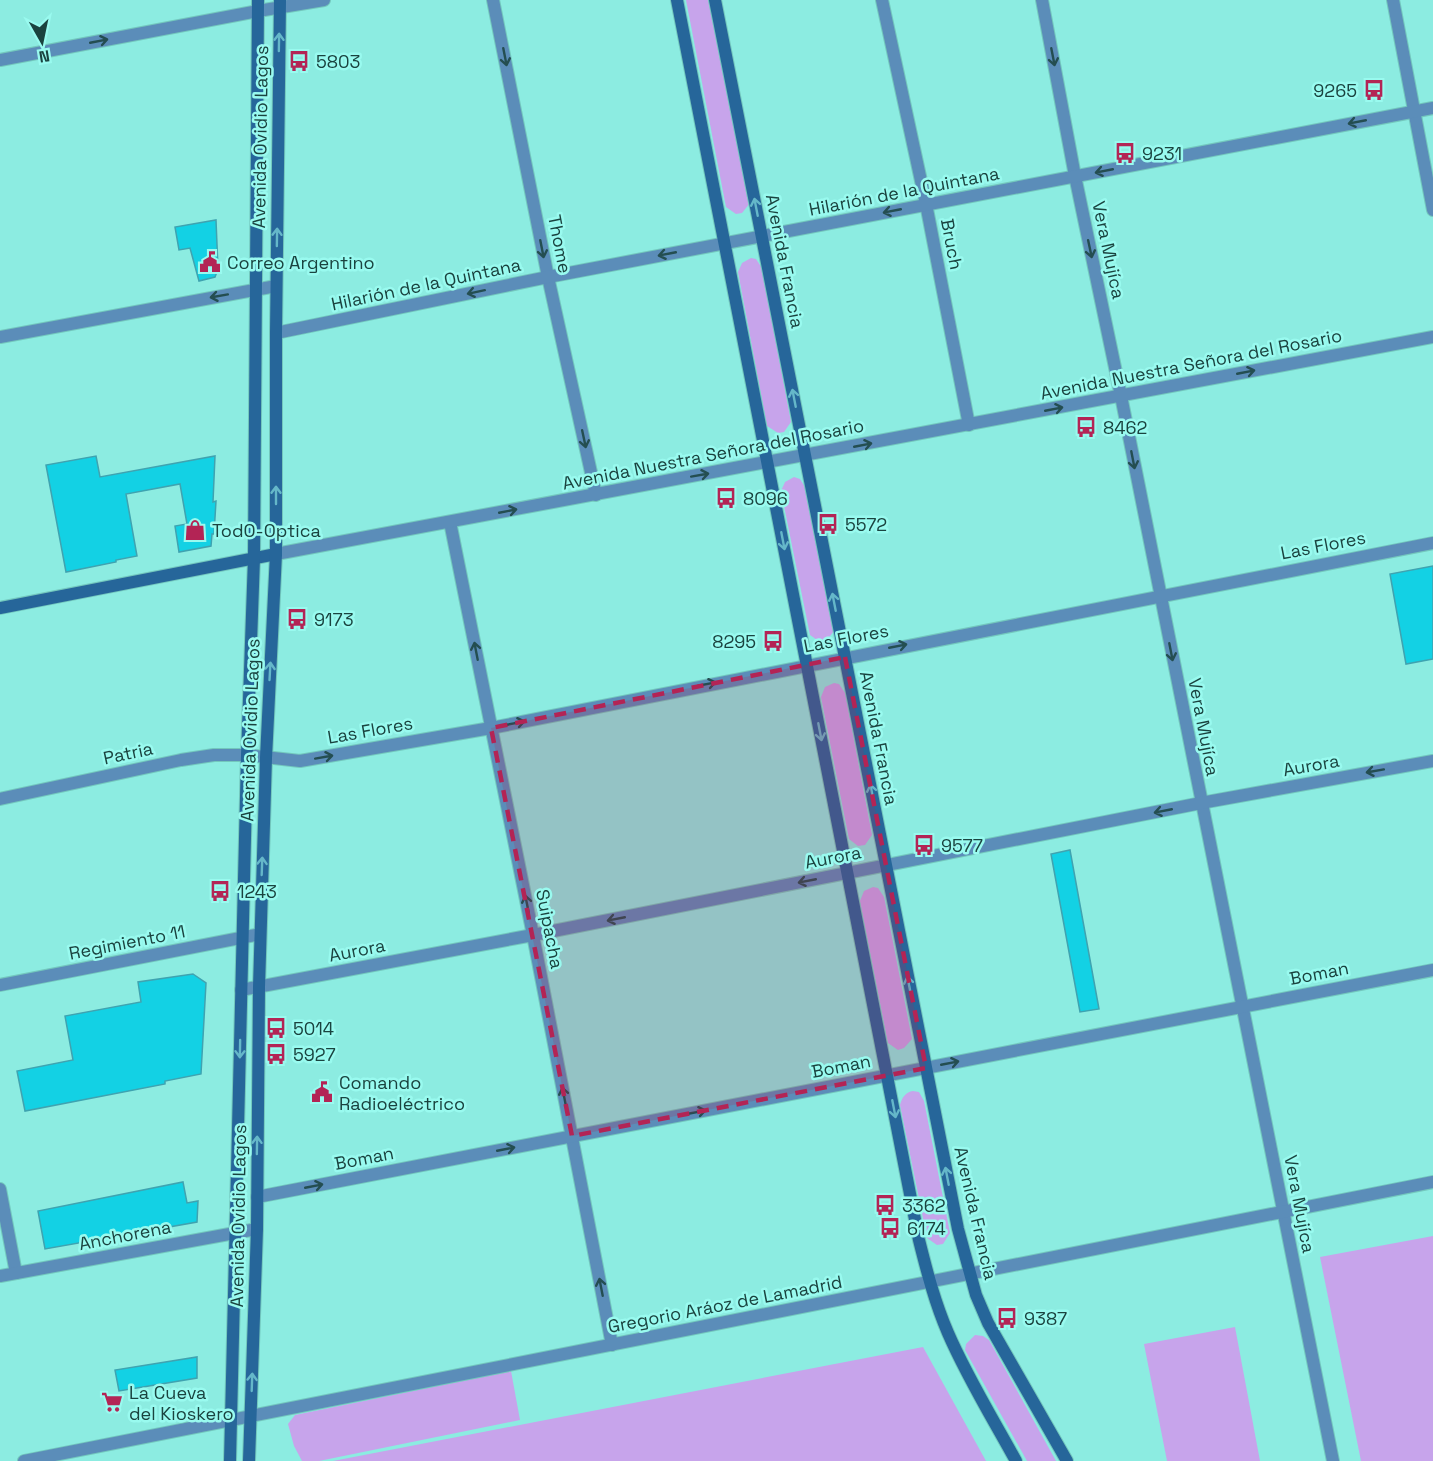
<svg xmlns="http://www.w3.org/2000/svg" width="1433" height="1461" font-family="'Space Grotesk',sans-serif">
<rect width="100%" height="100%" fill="#8cece1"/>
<g fill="#c7a4eb">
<polygon points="686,0 711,0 750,203 742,213 736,214 726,207"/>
<polygon points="751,258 756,259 762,268 791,422 784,432 778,433 767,426 738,272 742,263"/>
<polygon points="794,477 800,479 805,487 834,631 826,641 820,642 810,635 781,491 785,482"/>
<polygon points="834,683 839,684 845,693 872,835 865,845 858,846 849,839 821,697 825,687"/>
<polygon points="873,887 878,888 884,897 912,1039 904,1048 898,1050 888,1043 860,901 864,891"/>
<path d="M913,1091l6,1 5,9 26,132 -7,11 -6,1 -10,-7 -27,-133c2,-8 6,-13 13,-14z"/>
<polygon points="1433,1236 1433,1461 1361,1461 1320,1257"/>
<polygon points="1235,1327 1260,1461 1167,1461 1144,1344"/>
<polygon points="975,1335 983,1336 989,1340 1056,1461 1027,1461 965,1350 966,1344"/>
<polygon points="923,1347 986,1461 333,1461"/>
<polygon points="511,1371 520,1420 319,1461 302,1461 294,1446 288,1424 295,1415"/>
</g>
<g fill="#13d1e4" stroke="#3fa3b0" stroke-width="1.5">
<polygon points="216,220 218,269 215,277 199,281 190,248 179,250 175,227"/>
<polygon points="96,456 100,477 215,456 213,502 216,501 214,534 212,534 211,546 179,552 175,526 187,524 180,484 126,494 137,556 116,560 116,562 66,572 46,465"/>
<polygon points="1433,566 1433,659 1406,664 1390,574"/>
<polygon points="1070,850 1099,1009 1080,1012 1051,854"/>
<polygon points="193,974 206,983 201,1074 165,1081 165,1084 25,1111 17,1071 73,1060 65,1016 141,1002 138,982"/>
<polygon points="183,1182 187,1203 198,1201 197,1222 45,1249 38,1211"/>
<polygon points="197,1357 197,1378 119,1391 115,1370"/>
</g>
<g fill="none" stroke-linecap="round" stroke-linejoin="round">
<defs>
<g id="street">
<polyline points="493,0 548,277 596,495"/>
<polyline points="882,0 926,204 969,425"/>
<polyline points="1042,0 1075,176 1121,396 1333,1461"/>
<polyline points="1393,0 1433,210"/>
<polyline points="0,60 258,11 324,0"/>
<polyline points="276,333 548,277 1433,108"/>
<polyline points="0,337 276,286"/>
<polyline points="450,522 533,935 612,1345"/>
<polyline points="276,554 1433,337"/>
<polyline points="0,799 181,760 214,755 247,755 300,761 491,728 1433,543"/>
<polyline points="0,985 260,934"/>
<polyline points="241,990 533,935 1201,803 1433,761"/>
<polyline points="0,1189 16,1273"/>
<polyline points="257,1197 1433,970"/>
<polyline points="0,1276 257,1229"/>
<polyline points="24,1461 1433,1182"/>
</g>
<g id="secondary">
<path d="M677,0l242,1240c8,32 16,63 29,93 19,44 45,86 68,128"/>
<polyline points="715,0 958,1229 976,1295 988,1323 1067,1461"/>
<polyline points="0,608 276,554"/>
<polyline points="230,1461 247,755 254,558 258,0"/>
<polyline points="249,1461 257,1229 259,987 266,758 276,554 276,333 280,0"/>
</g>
</defs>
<use href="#street" stroke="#73c7bd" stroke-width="14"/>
<use href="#secondary" stroke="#73c7bd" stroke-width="14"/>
<use href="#street" stroke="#5b8db9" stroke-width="12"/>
<use href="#secondary" stroke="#26669a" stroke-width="12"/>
</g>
<defs><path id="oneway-shaft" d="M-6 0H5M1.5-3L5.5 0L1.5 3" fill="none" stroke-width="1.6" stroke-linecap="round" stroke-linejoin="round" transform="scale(1.5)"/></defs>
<g stroke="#244e51">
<use href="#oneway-shaft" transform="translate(99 41) rotate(-11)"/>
<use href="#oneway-shaft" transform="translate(505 57) rotate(79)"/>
<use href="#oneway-shaft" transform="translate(1053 57) rotate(79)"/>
<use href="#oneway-shaft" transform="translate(1357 122) rotate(169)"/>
<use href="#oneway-shaft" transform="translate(1104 171) rotate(169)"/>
<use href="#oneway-shaft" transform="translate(892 211) rotate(169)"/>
<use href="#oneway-shaft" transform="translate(542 249) rotate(79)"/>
<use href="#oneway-shaft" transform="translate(1090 249) rotate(78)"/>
<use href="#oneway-shaft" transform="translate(667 254) rotate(169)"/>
<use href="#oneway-shaft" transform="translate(476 292) rotate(168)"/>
<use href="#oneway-shaft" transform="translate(219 296) rotate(170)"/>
<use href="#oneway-shaft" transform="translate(1246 372) rotate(-11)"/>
<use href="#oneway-shaft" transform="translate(1054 409) rotate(-11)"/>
<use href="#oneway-shaft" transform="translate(584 439) rotate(78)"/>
<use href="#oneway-shaft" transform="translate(863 445) rotate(-11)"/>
<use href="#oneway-shaft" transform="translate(1133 460) rotate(79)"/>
<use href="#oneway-shaft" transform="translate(700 475) rotate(-10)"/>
<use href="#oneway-shaft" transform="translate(508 511) rotate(-11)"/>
<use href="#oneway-shaft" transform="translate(898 646) rotate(-11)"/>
<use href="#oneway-shaft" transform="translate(476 651) rotate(-101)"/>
<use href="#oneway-shaft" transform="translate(1171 652) rotate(79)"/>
<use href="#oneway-shaft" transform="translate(707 684) rotate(-11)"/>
<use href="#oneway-shaft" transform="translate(516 723) rotate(-11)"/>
<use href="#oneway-shaft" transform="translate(324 757) rotate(-10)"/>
<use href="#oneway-shaft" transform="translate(1375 771) rotate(170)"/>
<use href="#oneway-shaft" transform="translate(1163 811) rotate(169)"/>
<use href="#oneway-shaft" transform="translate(807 881) rotate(169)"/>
<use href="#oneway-shaft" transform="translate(527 904) rotate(-101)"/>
<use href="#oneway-shaft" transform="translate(616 919) rotate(169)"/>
<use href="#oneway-shaft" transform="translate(950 1063) rotate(-11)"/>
<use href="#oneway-shaft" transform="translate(564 1096) rotate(-101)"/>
<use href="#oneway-shaft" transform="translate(697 1112) rotate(-11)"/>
<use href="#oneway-shaft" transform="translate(506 1149) rotate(-11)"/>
<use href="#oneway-shaft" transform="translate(314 1186) rotate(-11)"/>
<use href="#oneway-shaft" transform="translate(601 1287) rotate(-101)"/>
</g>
<g stroke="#65b7c9">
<use href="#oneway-shaft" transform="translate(279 42) rotate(-89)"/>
<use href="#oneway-shaft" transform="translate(756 207) rotate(-101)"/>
<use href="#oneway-shaft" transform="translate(277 237) rotate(-89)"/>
<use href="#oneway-shaft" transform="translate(794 398) rotate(-101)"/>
<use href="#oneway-shaft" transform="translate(276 495) rotate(-90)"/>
<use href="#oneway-shaft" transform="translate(783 541) rotate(79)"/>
<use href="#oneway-shaft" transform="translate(834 602) rotate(-101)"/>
<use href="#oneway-shaft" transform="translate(270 671) rotate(-87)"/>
<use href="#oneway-shaft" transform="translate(820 732) rotate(79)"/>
<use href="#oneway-shaft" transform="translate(872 793) rotate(-101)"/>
<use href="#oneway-shaft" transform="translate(262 866) rotate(-88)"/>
<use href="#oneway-shaft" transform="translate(909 985) rotate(-101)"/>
<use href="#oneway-shaft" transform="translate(240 1049) rotate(91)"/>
<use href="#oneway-shaft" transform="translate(894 1109) rotate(79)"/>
<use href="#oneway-shaft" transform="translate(257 1145) rotate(-89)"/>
<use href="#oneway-shaft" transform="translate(947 1176) rotate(-101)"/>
<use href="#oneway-shaft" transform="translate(252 1382) rotate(-88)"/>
</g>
<path fill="#b32455" fill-opacity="0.2" stroke="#b32455" stroke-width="4.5" stroke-dasharray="12 8" stroke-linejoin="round" d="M845,657l81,411 -354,68 -81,-408z"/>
<defs>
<symbol id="bus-bare" viewBox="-9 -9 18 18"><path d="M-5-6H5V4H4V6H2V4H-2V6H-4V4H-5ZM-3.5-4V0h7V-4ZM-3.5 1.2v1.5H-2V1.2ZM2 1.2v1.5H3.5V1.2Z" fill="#b32455" stroke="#99faef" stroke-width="2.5" paint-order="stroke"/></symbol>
<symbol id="civic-bare" viewBox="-9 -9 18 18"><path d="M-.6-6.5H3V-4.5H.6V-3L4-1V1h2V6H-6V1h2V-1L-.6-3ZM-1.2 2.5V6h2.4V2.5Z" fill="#b32455" stroke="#99faef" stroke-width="2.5" paint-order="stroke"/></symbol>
<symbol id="shop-bare" viewBox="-9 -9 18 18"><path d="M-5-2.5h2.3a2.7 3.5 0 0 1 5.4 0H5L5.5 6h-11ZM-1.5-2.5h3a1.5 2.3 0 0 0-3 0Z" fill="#b32455" stroke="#99faef" stroke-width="2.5" paint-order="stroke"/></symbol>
<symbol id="supermarket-bare" viewBox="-9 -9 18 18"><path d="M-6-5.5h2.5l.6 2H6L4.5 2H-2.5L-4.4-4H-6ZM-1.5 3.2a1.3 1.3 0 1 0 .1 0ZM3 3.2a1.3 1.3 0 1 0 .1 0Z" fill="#b32455" stroke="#99faef" stroke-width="2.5" paint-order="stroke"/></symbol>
</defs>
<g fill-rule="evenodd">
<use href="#bus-bare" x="284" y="46" width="30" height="30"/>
<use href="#bus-bare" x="1359" y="75" width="30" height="30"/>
<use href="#bus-bare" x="1110" y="138" width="30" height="30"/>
<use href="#civic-bare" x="195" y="247" width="30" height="30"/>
<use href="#bus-bare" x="1071" y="412" width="30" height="30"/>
<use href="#bus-bare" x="711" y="483" width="30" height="30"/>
<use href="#bus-bare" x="813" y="509" width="30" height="30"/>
<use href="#shop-bare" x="180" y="515" width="30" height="30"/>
<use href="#bus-bare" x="282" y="604" width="30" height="30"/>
<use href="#bus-bare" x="758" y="626" width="30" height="30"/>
<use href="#bus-bare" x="909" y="830" width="30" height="30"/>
<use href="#bus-bare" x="205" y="876" width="30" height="30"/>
<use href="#bus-bare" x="261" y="1013" width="30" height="30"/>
<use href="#bus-bare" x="261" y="1039" width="30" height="30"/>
<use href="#civic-bare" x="307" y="1077" width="30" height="30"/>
<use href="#bus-bare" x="870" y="1190" width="30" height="30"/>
<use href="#bus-bare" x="875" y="1213" width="30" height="30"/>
<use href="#bus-bare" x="992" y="1303" width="30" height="30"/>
<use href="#supermarket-bare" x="97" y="1387" width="30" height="30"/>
</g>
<g text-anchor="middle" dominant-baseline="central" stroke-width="5" stroke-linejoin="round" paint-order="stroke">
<g font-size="18" fill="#1a433f" stroke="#99faef" text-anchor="start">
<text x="316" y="61">5803</text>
<text x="1357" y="90" text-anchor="end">9265</text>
<text x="1142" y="153">9231</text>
<text x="227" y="262">Correo Argentino</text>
<text x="1103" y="427">8462</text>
<text x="743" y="498">8096</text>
<text x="845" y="524">5572</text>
<text x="212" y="530">TodO-Optica</text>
<text x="314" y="619">9173</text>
<text x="756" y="641" text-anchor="end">8295</text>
<text x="941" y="845">9577</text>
<text x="237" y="891">1243</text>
<text x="293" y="1028">5014</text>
<text x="293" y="1054">5927</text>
<text x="339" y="1082">Comando<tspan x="339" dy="21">Radioeléctrico</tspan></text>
<text x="902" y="1205">3362</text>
<text x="907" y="1228">6174</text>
<text x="1024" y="1318">9387</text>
<text x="129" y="1392">La Cueva<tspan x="129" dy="21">del Kioskero</tspan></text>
</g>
<g font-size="18" fill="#1a433f" stroke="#99faef">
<text transform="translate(260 137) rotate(-89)">Avenida Ovidio Lagos</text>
<text transform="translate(904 191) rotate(-11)">Hilarión de la Quintana</text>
<text transform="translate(560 244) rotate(79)">Thome</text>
<text transform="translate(952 244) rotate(79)">Bruch</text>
<text transform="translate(1109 250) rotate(78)">Vera Mujíca</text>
<text transform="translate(785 261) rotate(79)">Avenida Francia</text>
<text transform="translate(426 284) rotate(-12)">Hilarión de la Quintana</text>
<text transform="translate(1191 364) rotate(-11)">Avenida Nuestra Señora del Rosario</text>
<text transform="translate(713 454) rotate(-11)">Avenida Nuestra Señora del Rosario</text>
<text transform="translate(1323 545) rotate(-11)">Las Flores</text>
<text transform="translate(846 638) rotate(-11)">Las Flores</text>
<text transform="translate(1204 727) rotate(79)">Vera Mujíca</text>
<text transform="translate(250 730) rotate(-88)">Avenida Ovidio Lagos</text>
<text transform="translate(370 730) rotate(-10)">Las Flores</text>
<text transform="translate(879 738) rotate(79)">Avenida Francia</text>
<text transform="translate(128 753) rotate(-12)">Patria</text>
<text transform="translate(1311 765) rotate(-10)">Aurora</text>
<text transform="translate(833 857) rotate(-11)">Aurora</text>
<text transform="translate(550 929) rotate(79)">Suipacha</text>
<text transform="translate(127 942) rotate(-11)">Regimiento 11</text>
<text transform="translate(357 950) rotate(-11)">Aurora</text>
<text transform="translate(1319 973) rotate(-11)">Boman</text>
<text transform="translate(841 1066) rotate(-11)">Boman</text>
<text transform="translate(364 1158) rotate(-11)">Boman</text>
<text transform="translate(1300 1204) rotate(79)">Vera Mujíca</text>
<text transform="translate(976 1213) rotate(77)">Avenida Francia</text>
<text transform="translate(238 1216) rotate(-89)">Avenida Ovidio Lagos</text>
<text transform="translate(125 1235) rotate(-11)">Anchorena</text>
<text transform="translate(725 1304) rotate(-11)">Gregorio Aráoz de Lamadrid</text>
</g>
</g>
<g transform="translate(42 42) rotate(171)" stroke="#99faef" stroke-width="4.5" paint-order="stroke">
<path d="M0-4.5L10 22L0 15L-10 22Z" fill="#1a433f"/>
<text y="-9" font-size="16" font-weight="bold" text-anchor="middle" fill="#1a433f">N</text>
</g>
</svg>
